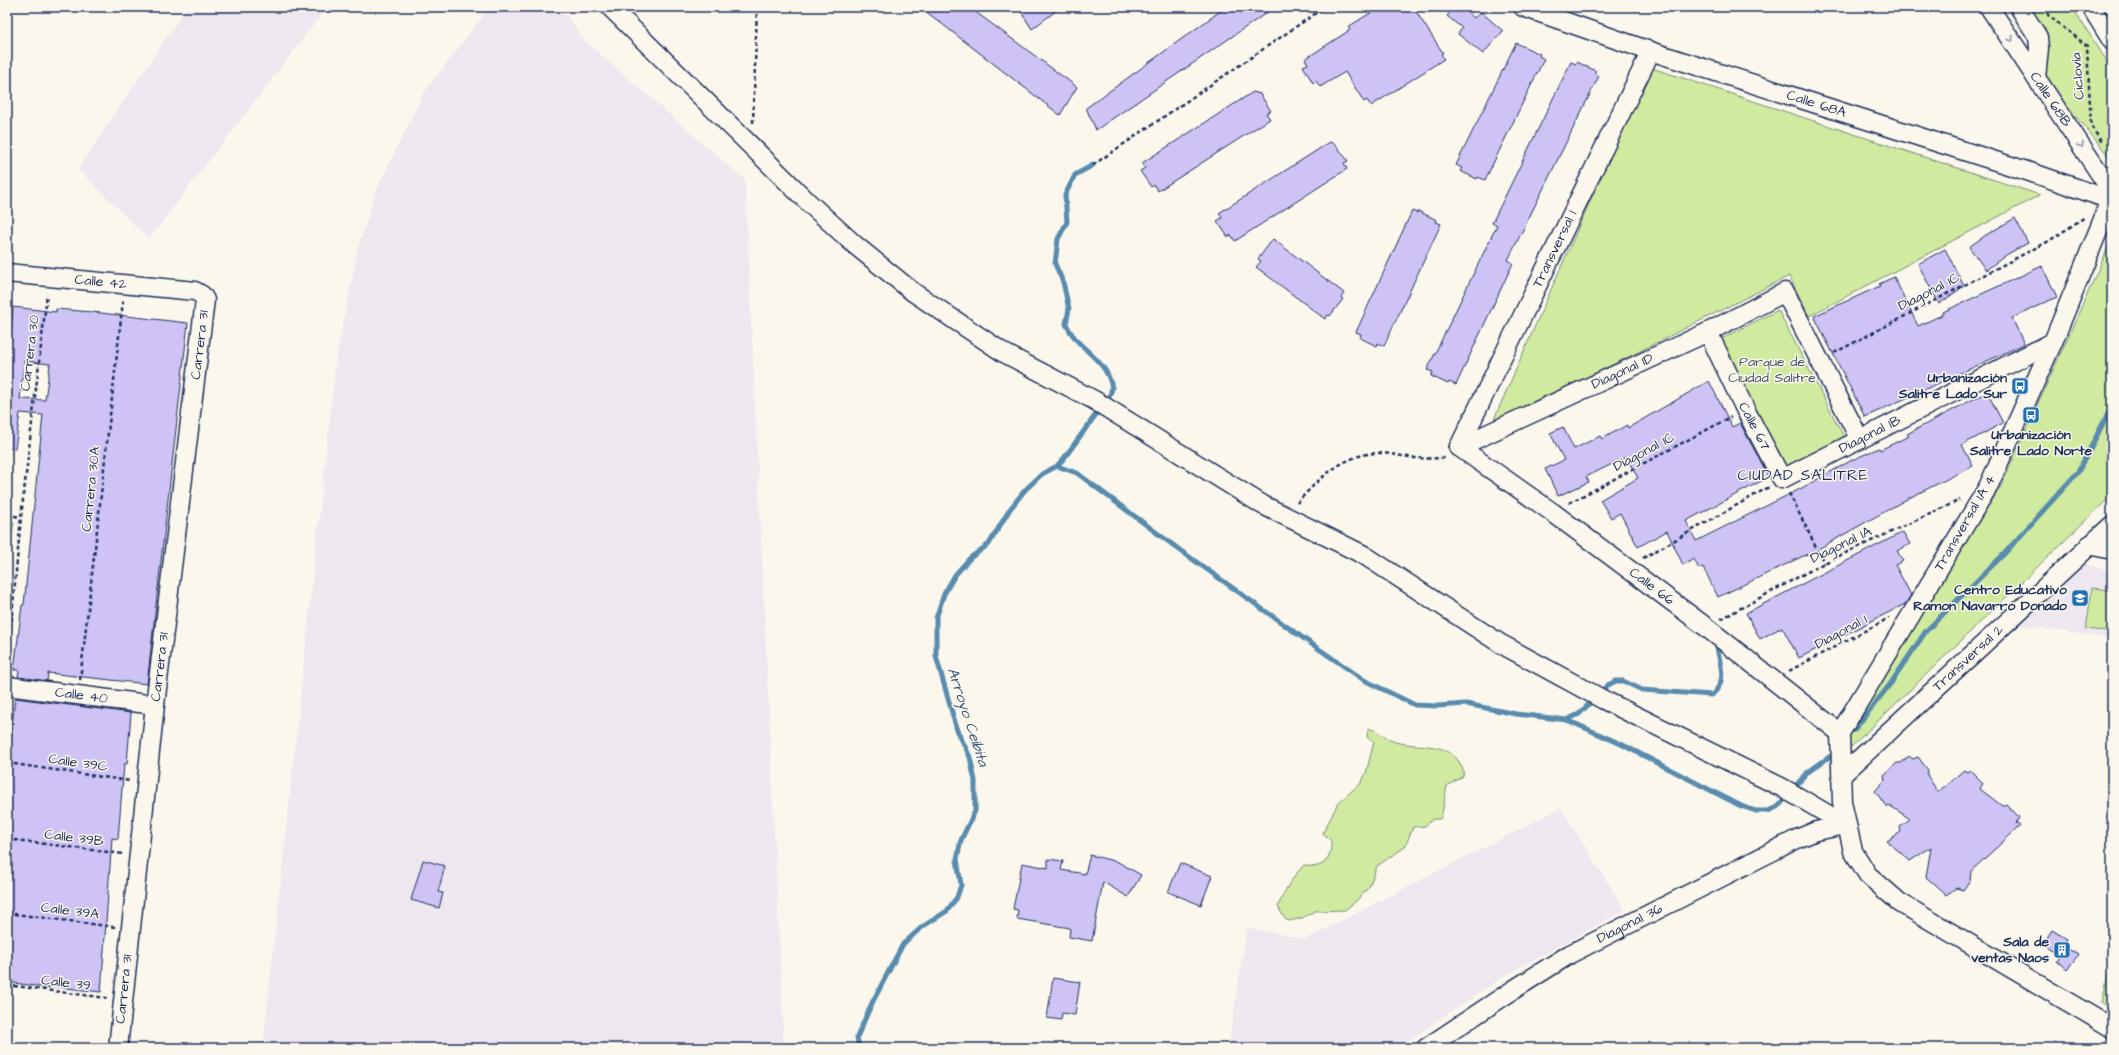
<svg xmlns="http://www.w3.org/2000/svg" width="2119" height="1055" font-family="'Architects Daughter',sans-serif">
<rect width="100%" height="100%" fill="#fbf7ec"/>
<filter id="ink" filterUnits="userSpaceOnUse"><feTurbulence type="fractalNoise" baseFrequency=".025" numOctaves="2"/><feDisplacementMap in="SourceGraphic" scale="8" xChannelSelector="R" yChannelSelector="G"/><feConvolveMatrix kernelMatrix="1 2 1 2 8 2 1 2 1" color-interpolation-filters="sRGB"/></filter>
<g filter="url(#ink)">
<g fill="#eee7ef">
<polygon points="187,7 327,7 149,239 78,169"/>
<polygon points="490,7 561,7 584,40 745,180 784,1048 263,1048 336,359 358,248 376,191 423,94"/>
<polygon points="2083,564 2112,571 2112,639 2020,625"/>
<polygon points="1561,808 1625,910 1504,976 1397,1048 1228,1048 1247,928 1306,939"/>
</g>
<g fill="#d0eaa0" stroke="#768c7f">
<polygon points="2025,7 2072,7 2112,69 2112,160 2043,77"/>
<polygon points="1649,67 2040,195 1809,316 1789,276 1491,426"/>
<polygon points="2112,239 2112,495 1850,748 1844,732 2000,488"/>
<polygon points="1778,310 1844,437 1787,468 1719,340"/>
<polygon points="7,521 14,522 7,568"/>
<polygon points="2092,588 2112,590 2112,632 2086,629"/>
<path d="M1368,728c9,2 14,8 22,12 22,10 57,-2 71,25 2,4 3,7 2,11l-16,10c-2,7 -4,29 -7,33h-7l-8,7 -12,1 -8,20 -28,19 -8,21 -13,14 -11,9 -30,1 -13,7 -13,3 -4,-2 -7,-12c5,-15 15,-31 26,-42 18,6 28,-6 27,-24l-8,-8 15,-30 23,-20 5,-10 8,-31 -7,-5z"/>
<polygon points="2112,953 2112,1009 2102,1003"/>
</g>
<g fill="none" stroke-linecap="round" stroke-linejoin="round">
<g stroke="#588bad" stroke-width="5">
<polyline points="1057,466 1077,473 1181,551 1303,638 1364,680 1415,705 1438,706 1466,704 1516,714 1567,720 1579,714 1594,699"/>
<path d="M1599,693l9,-8 8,-4h7l19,9 70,5c18,-17 6,-33 4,-54"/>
<polyline points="1567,720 1621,744 1741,806 1756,811 1768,811 1777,807 1808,772 1832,755"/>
<polyline points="1854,730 1891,683 1926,631 2004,554 2078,472 2112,406"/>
<path d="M859,1048l-2,-11 15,-34 31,-59 19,-17 25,-16 10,-14 4,-12 -4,-26 4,-19 14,-29v-30l-5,-24 -13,-27 -21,-74v-38l8,-24 11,-19 15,-17 19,-14 21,-35 15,-19 17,-16 15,-8 8,-9 45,-62 2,-7c-6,-31 -33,-36 -46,-64l3,-15 -6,-27 -8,-18 3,-25 9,-17 -2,-27 10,-20 18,-10"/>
</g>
</g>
<g fill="#cfc3f5" stroke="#1b2f5e" fill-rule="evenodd">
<polygon points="920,7 969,7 1077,87 1060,115"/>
<polygon points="1018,7 1061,7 1032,29"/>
<polygon points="1226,7 1275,7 1096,130 1086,108"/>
<polygon points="1380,7 1413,7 1443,53 1441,54 1444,59 1371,106 1367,100 1364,102 1345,72 1320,87 1316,81 1313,83 1303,66 1308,64 1305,59 1350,30 1348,27"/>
<polygon points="1454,7 1463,7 1474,18 1481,12 1503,31 1483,54 1458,34 1462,28 1447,16"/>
<polygon points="1516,43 1540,54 1539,56 1544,59 1485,180 1478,177 1477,179 1460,171 1462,168 1456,165"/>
<polygon points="1571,62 1576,64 1577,62 1596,71 1594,73 1599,76 1508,260 1513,263 1456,385 1449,382 1448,384 1431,376 1433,372 1427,370 1497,225 1492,223"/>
<polygon points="1253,92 1260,94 1271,111 1266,113 1270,119 1158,191 1154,185 1151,187 1140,171 1145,168 1142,163"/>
<polygon points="1330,142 1336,145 1348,161 1344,163 1347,169 1235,241 1231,235 1228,237 1217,221 1222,218 1219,213"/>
<polygon points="1412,211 1417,213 1418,211 1437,220 1436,222 1441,224 1384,346 1378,343 1377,346 1360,338 1361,334 1356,332"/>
<polygon points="2015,218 2028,243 2006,255 1986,270 1969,247 1986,235"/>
<polygon points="1273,239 1344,293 1341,298 1343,299 1330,316 1328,315 1325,319 1256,267 1261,261 1258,259"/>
<polygon points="1945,249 1964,286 1939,304 1918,264"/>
<polygon points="2042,266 2057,297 2012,318 2024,344 1865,417 1814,316 1880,286 1879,284 1894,277 1918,326 1944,314 1943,312"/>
<path d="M13,307l43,5v-3l36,3 96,11 -41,361 -99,-11 -1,8 -29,-4 1,-7h-5l8,-65h2l19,-190 -23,-2 -5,36 -8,-1v-119h4zM24,361l26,3 -5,36 -25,-1z"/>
<polygon points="1709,381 1732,427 1740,423 1769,477 1686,521 1696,541 1800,489 1852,460 1879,448 1880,450 1909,436 1907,434 1987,392 2003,423 1962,445 1973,466 1907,499 1820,548 1718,597 1703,567 1699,569 1694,559 1683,565 1667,531 1638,547 1620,513 1611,518 1600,500 1638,478 1626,457 1586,477 1589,482 1558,496 1545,469 1564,460 1550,433 1563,427 1574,449 1600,436 1602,439 1627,425 1628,428"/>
<polygon points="1903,532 1910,544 1897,551 1903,561 1895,565 1911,595 1905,604 1799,658 1782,627 1760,639 1746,613"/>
<polygon points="15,698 131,713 127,764 124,764 118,839 112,838 101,992 49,986 49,988 7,982 7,775"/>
<polygon points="1909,756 1913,759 1918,757 1928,770 1927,775 1938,792 1964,770 1967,772 1970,770 1983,783 1980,789 2002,806 2006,804 2019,817 2016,823 2020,826 1971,871 1970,880 1963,890 1956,888 1946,895 1926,877 1931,847 1910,861 1887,841 1901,832 1900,827 1910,819 1892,807 1886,806 1875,791 1885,780 1884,775 1897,763 1901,763"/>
<polygon points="1090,855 1118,862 1141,875 1128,897 1103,882 1092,941 1069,937 1070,928 1017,919 1018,910 1013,909 1022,863 1048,868 1048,859 1063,861 1061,870 1085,874"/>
<polygon points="423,860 445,866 438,892 443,893 439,908 411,900"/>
<polygon points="1180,863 1212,876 1201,905 1168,892"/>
<polygon points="2052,930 2067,939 2060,954 2043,944"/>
<polygon points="2065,947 2078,955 2067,970 2057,961"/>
<polygon points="1053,978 1080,982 1075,1015 1062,1013 1061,1020 1047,1018"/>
</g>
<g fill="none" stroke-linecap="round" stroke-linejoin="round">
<defs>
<g id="minor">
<polyline points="610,7 809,203 855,245 913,292 1004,353 1094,400 1263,505 1364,555 1501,644 1604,700 1783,788 1846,825"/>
<path id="s1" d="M1523,7l121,42 386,123 81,28"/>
<path id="s2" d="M1989,7l123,185"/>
<polyline points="2019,7 2038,37 2039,48 2036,78"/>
<polyline points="2091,7 2112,41"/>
<polyline points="2112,197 2053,342 1988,487 1840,733 1842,802 1853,851 1868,875 1899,902 2112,1028"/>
<path id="s3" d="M7,273l188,18 7,4 3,5 -50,405 -37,343"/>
<path id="s4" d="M1708,332l37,77 37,70 271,-137"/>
<path id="s5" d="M1459,447l249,-115 77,-40 75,148"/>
<path id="s6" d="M1459,447l93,65 154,115 134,106"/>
<path id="s7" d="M1459,447l192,-396"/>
<polyline points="2089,545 2112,550"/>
<path id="s8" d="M7,686l148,19"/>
<path id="s9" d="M1842,775l270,-250"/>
<path id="s10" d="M1426,1048l87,-58 57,-36 227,-115 19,-8 30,-6"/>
</g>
</defs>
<use href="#minor" stroke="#1b2f5e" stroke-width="21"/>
<g stroke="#1b2f5e" stroke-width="2.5" stroke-dasharray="4 3" stroke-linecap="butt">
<polyline points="2043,7 2049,16 2087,46 2091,126 2103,144"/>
<polyline points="753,123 757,7"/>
<polyline points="1093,165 1325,7"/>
<polyline points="1834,353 2049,241 2085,217"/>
<polyline points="1789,493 1824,563"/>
<path d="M1297,503c22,-25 49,-51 85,-50 12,1 23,4 34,5 10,1 21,0 31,0"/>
<polyline points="1569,503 1731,417"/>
<polyline points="7,515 21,517"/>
<polyline points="1643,558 1769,487"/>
<polyline points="1721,619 1824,563 1960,500"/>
<polyline points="7,670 21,517 47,294"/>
<polyline points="1789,671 1889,618"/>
<polyline points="80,680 123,301"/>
<polyline points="7,763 130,781"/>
<polyline points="7,839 123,854"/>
<polyline points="7,913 115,927"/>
<polyline points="7,985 107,998"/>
</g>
<use href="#minor" stroke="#fbf7ec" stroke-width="18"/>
</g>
<defs><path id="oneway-chevron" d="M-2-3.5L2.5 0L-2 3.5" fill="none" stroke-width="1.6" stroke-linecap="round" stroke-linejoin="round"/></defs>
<g stroke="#8b93a5">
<use href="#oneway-chevron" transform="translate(2011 39) rotate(56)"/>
<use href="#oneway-chevron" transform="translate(2081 145) rotate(56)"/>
</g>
</g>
<defs>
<symbol id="bus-square" viewBox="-11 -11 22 22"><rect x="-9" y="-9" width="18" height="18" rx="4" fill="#1f6fb2" stroke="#fbf7ec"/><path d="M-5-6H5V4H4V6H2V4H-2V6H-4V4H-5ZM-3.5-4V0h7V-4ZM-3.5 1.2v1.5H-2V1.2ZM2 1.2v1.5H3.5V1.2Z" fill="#fff"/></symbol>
<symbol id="school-square" viewBox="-11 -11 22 22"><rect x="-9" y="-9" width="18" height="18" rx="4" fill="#1f6fb2" stroke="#fbf7ec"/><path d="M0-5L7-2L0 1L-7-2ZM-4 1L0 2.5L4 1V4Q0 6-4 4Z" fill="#fff"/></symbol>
<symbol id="building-square" viewBox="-11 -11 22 22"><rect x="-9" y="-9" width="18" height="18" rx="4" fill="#1f6fb2" stroke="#fbf7ec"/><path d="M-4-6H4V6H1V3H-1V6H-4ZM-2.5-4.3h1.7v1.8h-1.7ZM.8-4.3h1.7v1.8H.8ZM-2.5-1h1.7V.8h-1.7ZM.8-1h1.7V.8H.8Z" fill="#fff"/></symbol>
</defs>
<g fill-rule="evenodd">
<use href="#bus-square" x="2010" y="376" width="20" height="20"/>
<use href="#bus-square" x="2021" y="405" width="20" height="20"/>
<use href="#school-square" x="2070" y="588" width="20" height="20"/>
<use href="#building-square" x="2052" y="940" width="20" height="20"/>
</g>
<g text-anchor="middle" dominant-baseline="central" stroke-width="3" stroke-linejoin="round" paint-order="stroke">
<g font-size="14" fill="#1b2f5e" stroke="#fbf7ec">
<text transform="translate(2078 76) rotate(-94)">Ciclovía</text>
<text stroke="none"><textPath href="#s2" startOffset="111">Calle 68B</textPath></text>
<text stroke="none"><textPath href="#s1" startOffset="309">Calle 68A</textPath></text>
<text stroke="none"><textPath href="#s7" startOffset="220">Transversal 1</textPath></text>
<text stroke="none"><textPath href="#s3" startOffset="94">Calle 42</textPath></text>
<text transform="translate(1929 292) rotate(-27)">Diagonal 1C</text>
<text transform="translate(200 345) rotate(-83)">Carrera 31</text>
<text transform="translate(30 353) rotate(-83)">Carrera 30</text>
<text stroke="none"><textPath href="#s5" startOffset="180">Diagonal 1D</textPath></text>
<text stroke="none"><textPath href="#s4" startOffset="105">Calle 67</textPath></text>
<text stroke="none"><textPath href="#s4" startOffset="263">Diagonal 1B</textPath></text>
<text transform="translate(1644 452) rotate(-28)">Diagonal 1C</text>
<text transform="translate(91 489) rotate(-84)">Carrera 30A</text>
<text transform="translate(1965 523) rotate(-60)">Transversal 1A 4</text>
<text transform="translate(1841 545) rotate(-26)">Diagonal 1A</text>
<text stroke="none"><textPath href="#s6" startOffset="238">Calle 66</textPath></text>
<text transform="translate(1841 632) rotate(-28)">Diagonal 1</text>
<text stroke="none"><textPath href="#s9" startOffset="172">Transversal 2</textPath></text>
<text transform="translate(160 667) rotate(-83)">Carrera 31</text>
<text stroke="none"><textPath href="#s8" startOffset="75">Calle 40</textPath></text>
<text transform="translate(78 763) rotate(8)">Calle 39C</text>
<text transform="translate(74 838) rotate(7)">Calle 39B</text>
<text transform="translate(70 911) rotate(7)">Calle 39A</text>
<text stroke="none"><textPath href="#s10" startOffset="239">Diagonal 36</textPath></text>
<text transform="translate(66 983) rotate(7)">Calle 39</text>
<text transform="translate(124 989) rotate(-84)">Carrera 31</text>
</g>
<g font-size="14" fill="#3f546b" stroke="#fbf7ec">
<text x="1772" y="362">Parque de<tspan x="1772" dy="16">Ciudad Salitre</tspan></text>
</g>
<g font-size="14" font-weight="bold" fill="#1b2f5e" stroke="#fbf7ec" text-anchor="end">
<text x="2007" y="378">Urbanización<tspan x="2007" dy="16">Salitre Lado Sur</tspan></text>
<text x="2031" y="435" text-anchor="middle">Urbanización<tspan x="2031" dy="16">Salitre Lado Norte</tspan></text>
<text x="2067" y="590">Centro Educativo<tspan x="2067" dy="16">Ramon Navarro Donado</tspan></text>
<text x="2049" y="942">Sala de<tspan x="2049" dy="16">ventas Naos</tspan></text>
</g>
<g font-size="15" letter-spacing="1" fill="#1b2f5e" stroke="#fbf7ec">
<text x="1803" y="475">CIUDAD SALITRE</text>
</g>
<g font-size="15" font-style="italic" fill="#34557f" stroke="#fbf7ec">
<text transform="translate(968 717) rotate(72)">Arroyo Ceibita</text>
</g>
</g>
<rect width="2119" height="1055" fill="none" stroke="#fbf7ec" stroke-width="24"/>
<rect x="12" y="12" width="2095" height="1031" fill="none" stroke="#1b2f5e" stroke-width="1.5" filter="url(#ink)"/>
</svg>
